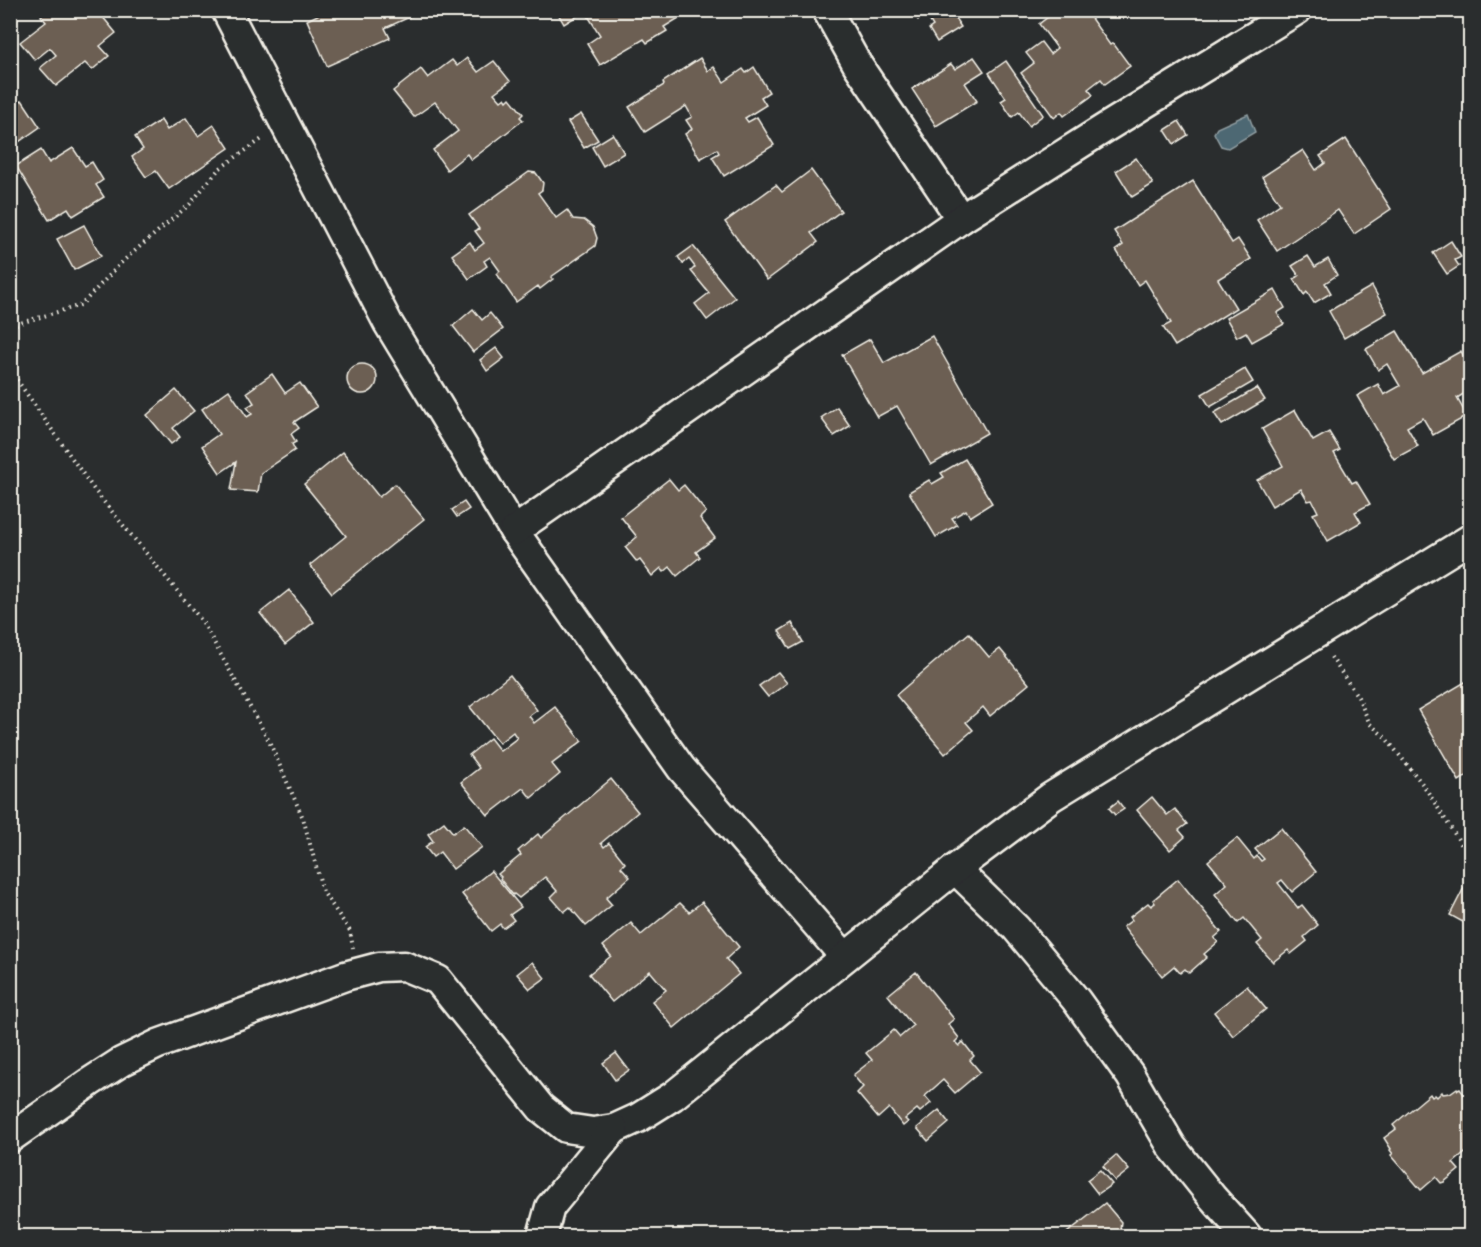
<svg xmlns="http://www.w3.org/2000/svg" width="1481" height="1247" font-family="Pangolin,sans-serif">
<rect width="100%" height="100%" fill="#2a2d2e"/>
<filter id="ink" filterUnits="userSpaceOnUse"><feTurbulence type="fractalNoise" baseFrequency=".0167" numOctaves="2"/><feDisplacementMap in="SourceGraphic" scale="12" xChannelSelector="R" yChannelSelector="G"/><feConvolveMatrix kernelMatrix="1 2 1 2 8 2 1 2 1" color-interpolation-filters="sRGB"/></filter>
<g filter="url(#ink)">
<polygon fill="#4e6773" stroke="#909ea2" stroke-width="1.5" points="1248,114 1255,132 1228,148 1221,146 1214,133 1217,128"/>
<g fill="#6c5f52" stroke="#f4f1e8" stroke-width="1.5">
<polygon points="49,10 97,10 116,33 100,46 109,56 92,70 85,63 56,86 40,68 56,55 50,48 35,60 20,42 46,22 41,16"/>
<polygon points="425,10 385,28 390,38 327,66 307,20 328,10"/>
<polygon points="556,10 692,10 664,27 667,31 647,43 644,39 600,65 587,44 600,35 585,11 564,24"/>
<polygon points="912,10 969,10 955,18 961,27 937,42 929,29 933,26 926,15 918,20"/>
<polygon points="1057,10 1081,10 1085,16 1088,14 1110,45 1113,43 1130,66 1105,84 1101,79 1088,89 1093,95 1064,116 1061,112 1054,118 1021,73 1034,63 1026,53 1041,42 1050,54 1057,48 1039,24"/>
<polygon points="974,57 984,71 965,83 977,101 936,126 912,89 951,64 955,69"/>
<polygon points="467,58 478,72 494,61 510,81 494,93 501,101 505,98 507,101 510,98 523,114 520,117 523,120 471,160 467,154 447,170 433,150 458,131 435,102 414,117 393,91 421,69 428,78 452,60 457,66"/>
<polygon points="700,58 708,71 714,67 724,82 743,69 746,73 754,67 769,92 761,97 766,105 745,118 748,122 757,117 774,145 724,176 712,157 719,153 717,149 700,159 685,134 692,129 686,120 692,117 686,106 645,132 629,107 664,85 663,82"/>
<polygon points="1006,61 1043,115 1029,126 1019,112 1012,117 1001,101 1006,98 989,73"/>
<polygon points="22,100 40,127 10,148 10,109"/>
<polygon points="581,114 598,140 584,148 568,122"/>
<polygon points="186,118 198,136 214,125 229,148 169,189 156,171 146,177 132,157 143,149 135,137 161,120 167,130"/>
<polygon points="1179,121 1188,135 1174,144 1165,130"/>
<polygon points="613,134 624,153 603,166 592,147"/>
<polygon points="1346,139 1391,209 1354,234 1338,210 1277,251 1257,220 1280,204 1262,177 1303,150 1316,170 1325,163 1320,156"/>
<polygon points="73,148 85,166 92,162 103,180 96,185 104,197 73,216 68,208 49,220 16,166 41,150 49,163"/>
<polygon points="1136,158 1153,184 1132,197 1116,171"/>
<polygon points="811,170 841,211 811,233 818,242 767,280 725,222 776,185 782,192"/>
<polygon points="529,172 536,173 543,183 542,190 538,193 556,218 567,210 573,219 584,220 593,227 597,238 595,246 551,277 553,279 540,289 538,286 516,302 497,274 500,271 490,257 484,261 487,266 469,279 452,255 470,242 475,250 484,243 475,231 479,229 469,215"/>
<polygon points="1193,181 1232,243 1238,239 1251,259 1218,279 1236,308 1175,346 1163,327 1171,323 1145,280 1138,285 1116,250 1123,245 1114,231"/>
<polygon points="84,225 101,256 74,270 57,239"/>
<polygon points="1451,241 1461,257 1455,260 1459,266 1447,274 1433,253"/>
<polygon points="693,246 735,298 707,320 695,304 709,293 691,271 695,267 689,259 683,264 678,257"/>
<polygon points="1308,256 1315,267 1328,259 1337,275 1325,283 1331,293 1314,303 1307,292 1304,295 1294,279 1299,276 1292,266"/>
<polygon points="1372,286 1387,313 1344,338 1329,311"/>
<polygon points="1275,290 1285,308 1277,313 1284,324 1252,342 1246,332 1237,337 1226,318"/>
<polygon points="473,309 482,320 490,313 503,329 473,352 453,326"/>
<polygon points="1397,331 1422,373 1461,351 1470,368 1470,390 1457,398 1467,416 1433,435 1423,418 1407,427 1418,446 1394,459 1357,396 1378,384 1384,395 1400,386 1387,364 1378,370 1366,349"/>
<polygon points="932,336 987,433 931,465 897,406 877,417 842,355 870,339 884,363"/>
<polygon points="496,348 504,358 487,371 480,360"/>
<circle cx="362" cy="379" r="15"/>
<polygon points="1245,369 1253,382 1210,407 1202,394"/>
<polygon points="272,374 285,393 300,383 317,407 294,422 299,428 291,434 296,442 292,444 295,450 261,473 258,492 231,490 236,462 220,473 202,446 219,434 202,409 229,390 247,417 252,414 247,407 254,403 247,392"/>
<polygon points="1257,388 1265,400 1222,425 1214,413"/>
<polygon points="176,390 194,411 173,428 180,437 171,444 147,415"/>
<polygon points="837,407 850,426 834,436 821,418"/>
<polygon points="1295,410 1313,441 1329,432 1340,450 1334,453 1352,483 1356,481 1370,504 1355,512 1361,522 1328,541 1313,514 1318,512 1312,500 1308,501 1301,489 1272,506 1257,480 1283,466 1262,429"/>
<polygon points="343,452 379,497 395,484 424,519 332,593 310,565 346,536 304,484"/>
<polygon points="965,459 992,503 970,517 966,510 952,518 957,525 936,537 909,492 929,480 932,484 944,477 941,473"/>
<polygon points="669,479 678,490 684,485 706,512 700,518 715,538 696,552 700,557 677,576 670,567 664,572 661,568 652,576 640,560 637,562 625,547 637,537 621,517"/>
<polygon points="464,502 469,509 457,517 452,510"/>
<polygon points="289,590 314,622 285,645 260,613"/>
<polygon points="792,623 803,642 790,649 779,631"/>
<polygon points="969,633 989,657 1000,649 1029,684 990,716 983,707 966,722 973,730 945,754 896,695"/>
<polygon points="778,672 787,683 768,697 759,686"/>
<polygon points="510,675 537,710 529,716 534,723 555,707 582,741 552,764 560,774 531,798 523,788 488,815 461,782 479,768 469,755 490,738 500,751 517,738 513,732 499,743 470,707"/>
<polygon points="1470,679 1470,774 1459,781 1418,710"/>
<polygon points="611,779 638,812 601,843 604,847 609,843 625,863 621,867 630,877 606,898 612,905 586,926 570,907 564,912 551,897 557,891 545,877 519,898 514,894 513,895 500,879 501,877 498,874 521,855 518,851 538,834 541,838"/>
<polygon points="1152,797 1167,815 1175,809 1187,824 1179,830 1185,837 1170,850 1137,810"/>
<polygon points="1118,801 1124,809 1115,815 1109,808"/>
<polygon points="444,822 453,833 464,825 482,847 453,869 440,852 433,857 425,847 433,841 428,834"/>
<polygon points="1281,828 1316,872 1292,892 1282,880 1278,883 1298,908 1302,905 1318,925 1304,937 1307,941 1291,954 1288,950 1273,962 1257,944 1262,940 1244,918 1238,923 1215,894 1227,884 1208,861 1237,838 1254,859 1257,856 1261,861 1264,859 1255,849"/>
<polygon points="491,871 521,907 510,915 514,920 503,928 500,924 491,931 462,894"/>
<polygon points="1470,876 1470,926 1450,915"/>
<polygon points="1178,879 1221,932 1214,938 1218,942 1204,954 1207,957 1189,973 1185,969 1180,973 1174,966 1162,976 1123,927 1132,920 1130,917 1148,903 1151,906 1155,903 1153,900"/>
<polygon points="702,902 739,947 726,959 739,974 674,1028 652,1001 666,990 650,971 612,1002 589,974 611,956 603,946 631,923 641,935 680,903 689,912"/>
<polygon points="532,962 545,978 530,989 517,974"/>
<polygon points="916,972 954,1019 948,1024 959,1038 955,1042 959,1046 963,1042 974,1056 970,1060 980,1072 955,1093 943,1080 925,1096 931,1103 920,1112 917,1109 905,1119 908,1122 903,1126 889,1108 878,1118 857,1093 863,1087 853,1075 872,1060 866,1053 894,1030 900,1037 913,1026 888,995"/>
<polygon points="1247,986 1266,1009 1233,1036 1214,1012"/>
<polygon points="616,1053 629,1070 615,1080 603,1063"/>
<polygon points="1457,1088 1458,1090 1460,1089 1470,1102 1465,1107 1470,1113 1470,1149 1453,1163 1459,1170 1444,1182 1441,1183 1436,1177 1421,1190 1391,1155 1393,1154 1390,1150 1391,1149 1384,1138 1396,1129 1393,1125 1430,1094 1432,1097 1435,1095 1437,1097 1442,1092 1443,1094 1450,1093"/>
<polygon points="939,1110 949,1123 928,1141 917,1128"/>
<polygon points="1116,1155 1129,1170 1115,1181 1103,1166"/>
<polygon points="1100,1170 1112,1184 1098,1194 1087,1180"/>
<polygon points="1105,1203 1121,1222 1120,1229 1126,1236 1063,1236"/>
</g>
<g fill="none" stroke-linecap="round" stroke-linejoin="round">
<defs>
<g id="minor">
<polyline points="226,10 388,323 514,531 681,768 845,957"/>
<polyline points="827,10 857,64 961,219"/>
<polyline points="514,531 961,219 1105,128 1297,10"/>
<polyline points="955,869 1016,928 1076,1000 1130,1075 1172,1147 1212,1197 1247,1236"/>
<polyline points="10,1138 90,1082 121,1062 158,1044 345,976 379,967 404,966 438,980 541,1108 566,1128 593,1132 614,1129 638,1118 673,1096 955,869 1051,797 1470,539"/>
<polyline points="542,1236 550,1207 614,1129"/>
</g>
</defs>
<use href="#minor" stroke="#f4f1e8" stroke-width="33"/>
<g stroke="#f4f1e8" stroke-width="4" stroke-dasharray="1.5 4.5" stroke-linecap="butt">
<polyline points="10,326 81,305 123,261 190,204 219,169 262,139"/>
<polyline points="10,370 95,491 202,621 268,739 303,818 323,892 350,931 353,948"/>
<polyline points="1331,657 1358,697 1370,724 1385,737 1424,786 1470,858"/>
</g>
<use href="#minor" stroke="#2a2d2e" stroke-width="28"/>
</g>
</g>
<rect width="1481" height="1247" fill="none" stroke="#2a2d2e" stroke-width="36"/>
<rect x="18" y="18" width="1445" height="1211" fill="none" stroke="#f4f1e8" stroke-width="2" filter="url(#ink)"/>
</svg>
